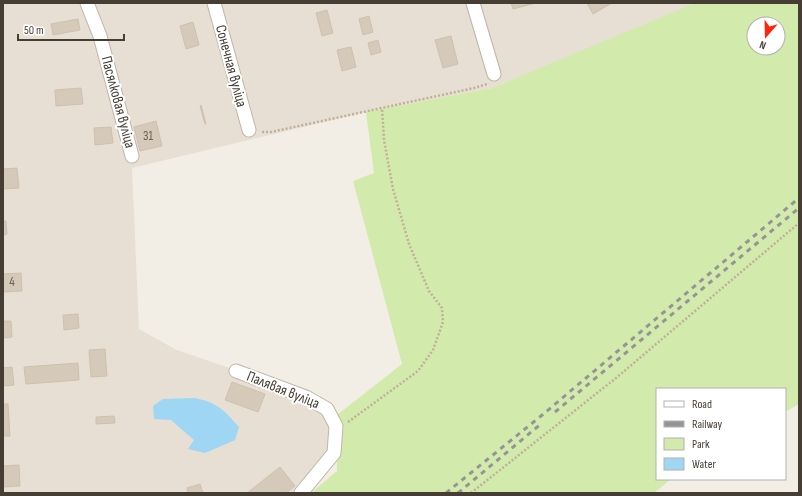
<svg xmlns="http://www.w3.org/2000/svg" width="802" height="496" font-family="'Sofia Sans Condensed',sans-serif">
<rect width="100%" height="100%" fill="#f3eee5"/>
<polygon fill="#e7dfd3" points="3,3 695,3 695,4 492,88 366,112 132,168 139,329 177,350 315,397 337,415 337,456 305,493 3,493"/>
<path fill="#d2eaac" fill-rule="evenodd" d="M695,3h104v401l-14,8v-23h-128v90h14l-17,14h-343l26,-22v-56l65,-51 -49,-183 21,-8 -8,-61 126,-24zM754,24h24v24h-24z"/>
<path fill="#9ed6f3" d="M195,398c23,5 29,12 44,29l-4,13 -30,13 -17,-4 6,-9 -23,-20 -17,-1 -1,-13 10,-7z"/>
<g fill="#d5c9ba" stroke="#d0c0ad">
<polygon points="511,3 536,3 513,9"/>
<polygon points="587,3 612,3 593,14"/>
<polygon points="327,10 333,33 322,36 316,13"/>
<polygon points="369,16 373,32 363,35 359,19"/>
<polygon points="78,19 80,30 53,35 51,24"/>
<polygon points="193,22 199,45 186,49 180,26"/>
<polygon points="451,36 458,64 443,68 435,40"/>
<polygon points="378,40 381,52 371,55 368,43"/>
<polygon points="351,47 356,67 342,71 337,50"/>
<polygon points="81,88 83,104 56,106 55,90"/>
<polygon points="201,105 206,124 205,124 200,106"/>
<polygon points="156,121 162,146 140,151 134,127"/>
<polygon points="111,127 113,143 95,145 94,128"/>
<polygon points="17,168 19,188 3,189 3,169"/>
<polygon points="3,221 6,221 7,234 3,235"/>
<polygon points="21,273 22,291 3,292 3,274"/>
<polygon points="78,314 79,328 64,330 63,315"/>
<polygon points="3,321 11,321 12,337 3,338"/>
<polygon points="105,349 107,376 91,377 89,350"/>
<polygon points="78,363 79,380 26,384 24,367"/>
<polygon points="12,367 14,385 3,386 3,368"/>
<polygon points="232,382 265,394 258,412 225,400"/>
<polygon points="3,404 8,404 10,436 3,436"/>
<polygon points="114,416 115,423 96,424 96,417"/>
<polygon points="19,465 20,486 3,487 3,466"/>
<polygon points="280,467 295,486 286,493 247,493"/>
<polygon points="200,484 203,493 188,493 187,488"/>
</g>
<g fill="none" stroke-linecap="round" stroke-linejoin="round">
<defs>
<g id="street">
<polyline points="87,3 100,36 132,156"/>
<polyline points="214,3 249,130"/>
<polyline points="473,3 494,74"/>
<polyline points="236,371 306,397 327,409 336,426 334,453 301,493"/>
</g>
</defs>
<use href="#street" stroke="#bfb5a7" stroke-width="15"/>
<g stroke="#c1b098" stroke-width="2.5" stroke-dasharray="2 2" stroke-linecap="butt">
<polyline points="262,132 271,132 474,88 487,84"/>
<polyline points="348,422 418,371 433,350 443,322 442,308 429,291 409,244 393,189 384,140 382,108"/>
<polyline points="471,493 616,378 799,223"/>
</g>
<use href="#street" stroke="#fff" stroke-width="13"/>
<g stroke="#959595" stroke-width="3" stroke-dasharray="5 5" stroke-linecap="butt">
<polyline points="555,412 799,208"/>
<polyline points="446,493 541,416 799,198"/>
<polyline points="458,493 542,423"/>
</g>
</g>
<g text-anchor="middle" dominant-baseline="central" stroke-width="4" stroke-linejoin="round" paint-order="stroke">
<g font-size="13" fill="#6a6156">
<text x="148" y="136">31</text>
<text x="12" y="282">4</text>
</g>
<g font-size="15" fill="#463e34" stroke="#fff">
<text transform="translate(231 66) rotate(75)">Сонечная вуліца</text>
<text transform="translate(118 102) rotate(75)">Пасялковая вуліца</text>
<text transform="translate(283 390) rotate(22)">Палявая вуліца</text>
</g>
</g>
<rect width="802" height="496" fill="none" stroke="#463e34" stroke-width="8"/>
<rect x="656" y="388" width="130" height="92" fill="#ffffff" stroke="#b5b2ae"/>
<rect x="664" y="401" width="20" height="6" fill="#ffffff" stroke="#b5b2ae"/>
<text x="692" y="408" font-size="12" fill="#463e34">Road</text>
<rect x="664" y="421" width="20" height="6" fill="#959595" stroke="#b5b2ae"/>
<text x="692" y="428" font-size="12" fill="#463e34">Railway</text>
<rect x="664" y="438" width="20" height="12" fill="#d2eaac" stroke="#b5b2ae"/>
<text x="692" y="448" font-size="12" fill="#463e34">Park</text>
<rect x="664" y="458" width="20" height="12" fill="#9ed6f3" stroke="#b5b2ae"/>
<text x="692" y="468" font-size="12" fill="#463e34">Water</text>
<g transform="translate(766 36) rotate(200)"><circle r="19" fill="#ffffff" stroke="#b5b2ae"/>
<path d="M0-3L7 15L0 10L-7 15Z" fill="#ff2310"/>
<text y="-6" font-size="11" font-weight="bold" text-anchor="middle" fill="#463e34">N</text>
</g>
<path d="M18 34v6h106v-6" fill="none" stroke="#463e34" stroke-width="2"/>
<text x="24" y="34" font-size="12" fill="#463e34" stroke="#ffffff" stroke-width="3" paint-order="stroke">50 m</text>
</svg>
